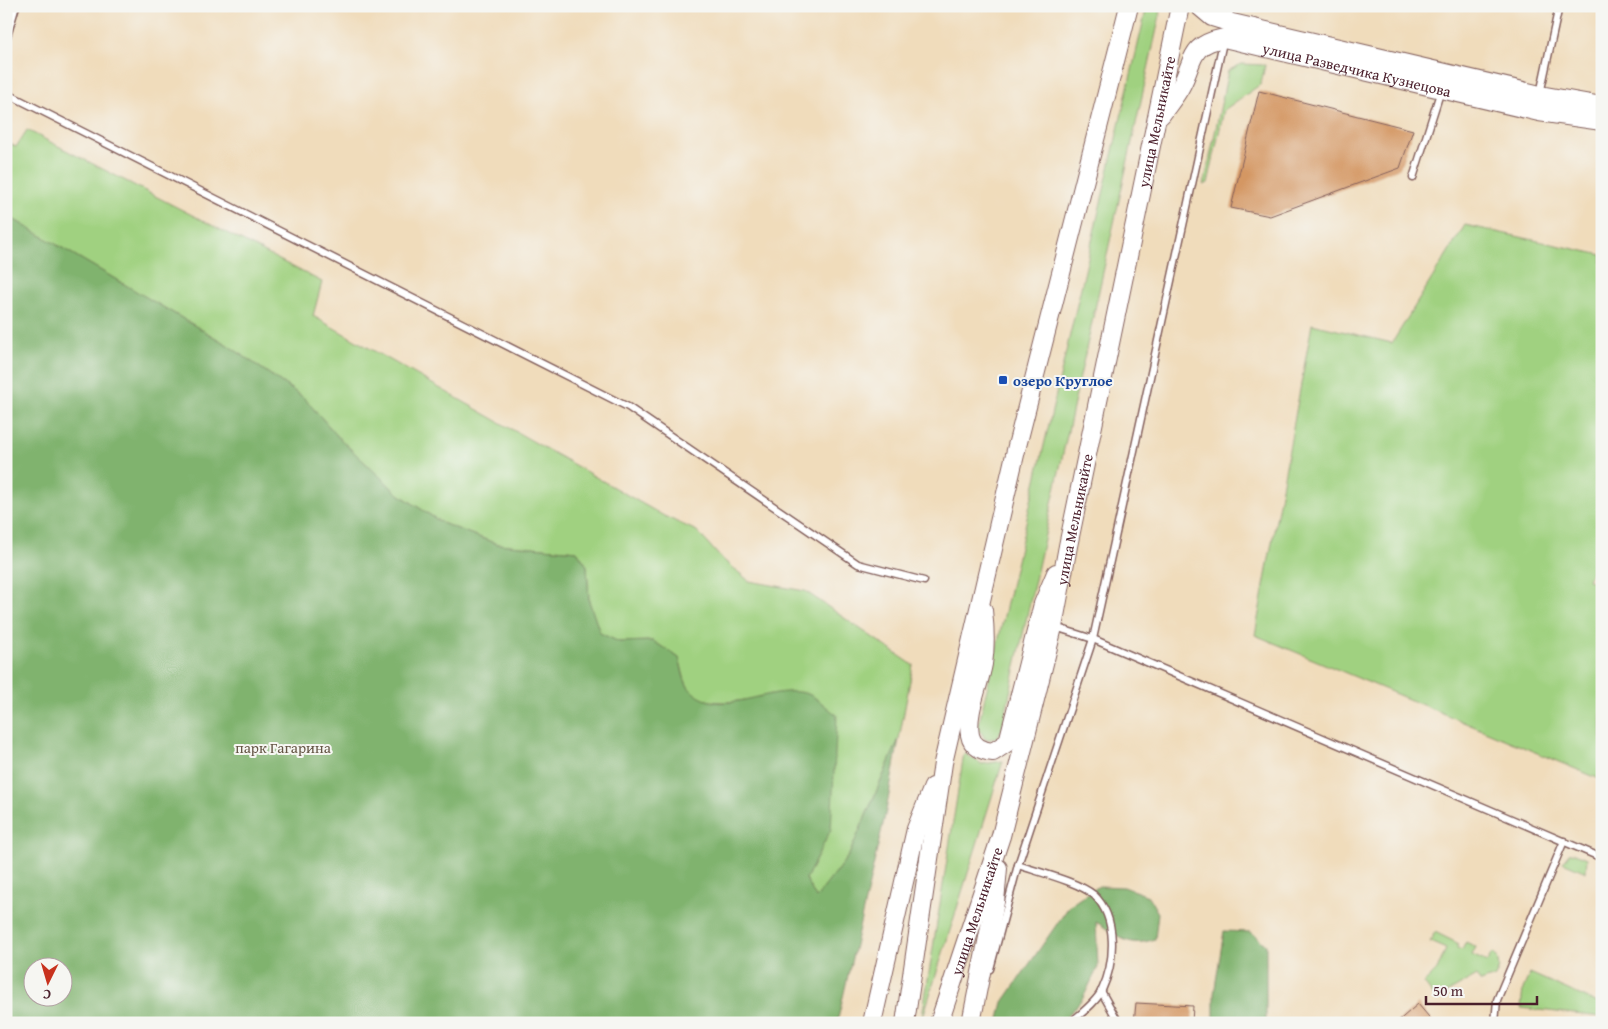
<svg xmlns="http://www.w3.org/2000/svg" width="1608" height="1029" font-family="'Gentium Book Plus',serif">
<rect width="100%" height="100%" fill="#f6f6f2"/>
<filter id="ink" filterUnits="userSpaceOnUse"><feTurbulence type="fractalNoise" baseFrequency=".02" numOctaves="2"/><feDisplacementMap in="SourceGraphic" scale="10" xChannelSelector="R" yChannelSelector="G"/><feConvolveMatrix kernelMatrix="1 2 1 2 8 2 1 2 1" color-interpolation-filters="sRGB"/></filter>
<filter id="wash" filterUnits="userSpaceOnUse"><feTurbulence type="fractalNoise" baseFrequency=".0096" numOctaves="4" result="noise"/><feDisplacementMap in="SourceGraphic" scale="20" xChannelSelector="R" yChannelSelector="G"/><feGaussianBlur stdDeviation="1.12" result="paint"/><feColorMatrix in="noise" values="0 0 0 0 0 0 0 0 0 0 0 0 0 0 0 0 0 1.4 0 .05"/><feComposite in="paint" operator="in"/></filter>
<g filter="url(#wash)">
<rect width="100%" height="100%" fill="#f0dcbb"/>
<g fill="#a0d180" stroke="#757856">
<path d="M1147,6h15l-160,723c-4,8 -8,11 -17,10l-7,-12z"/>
<polygon points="1241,64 1265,65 1261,84 1224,110 1208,183 1204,185 1228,71"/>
<path d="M27,130l295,152 -9,34 351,200 33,15 23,26 29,24 56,10 108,74 -14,74 -50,116 -33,44 -10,-20 25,-50 -52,-136c-24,5 -78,21 -92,-8 -4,-8 -5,-18 -8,-27l-26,-17 -34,1 -20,-9 -10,-32 -2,-35 -10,-15 -80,-7 -55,-21 -45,-30 -56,-53 -37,-42 -78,-54 -220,-129v-73l10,5z"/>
<polygon points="1465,225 1602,255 1602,543 1588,580 1602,584 1602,780 1255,635 1312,324 1392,343"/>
<polygon points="964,753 982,764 1003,761 921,1023"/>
<polygon points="1575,853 1587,858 1586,872 1563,862 1569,854"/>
<polygon points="1435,932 1459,944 1457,948 1462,950 1466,942 1476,947 1472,955 1487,962 1492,953 1497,957 1499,967 1495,977 1481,982 1476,976 1436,999 1424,983 1437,970 1446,949 1430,942"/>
<polygon points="1530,973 1602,1005 1602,1017 1521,1008 1523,989"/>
</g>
<g fill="#80b36e" stroke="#65694c" fill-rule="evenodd">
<path d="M6,215l220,129 78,54 37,42 56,53 45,30 55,21 80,7 10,15 2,35 11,32 19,9 34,-1 26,17c3,9 4,23 10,30 31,35 81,-6 119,6 10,4 20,15 29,21l-6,114 -25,50 10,19 33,-43 50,-116 -13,72 -49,212h-831zM32,966h30v30h-30z"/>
<path d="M1099,886l25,1 24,9 10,17 -3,26c-28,10 -37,-4 -59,-17l2,45 -15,31 -22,25h-63l5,-21 67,-97z"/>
<polygon points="1224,931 1251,932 1266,945 1266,1023 1214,1023 1214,994"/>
</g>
<g id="blocks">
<g fill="#d49763">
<polygon points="1259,91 1413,130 1400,168 1270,216 1231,208"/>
<polygon points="1136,1003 1193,1006 1192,1023 1134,1023"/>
<polygon points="1418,1004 1434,1023 1396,1023"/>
</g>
</g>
</g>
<g filter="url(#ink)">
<use href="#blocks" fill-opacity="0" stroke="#84615d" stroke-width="1"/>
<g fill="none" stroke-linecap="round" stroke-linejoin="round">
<defs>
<g id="service">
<polyline points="1228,20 1231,6"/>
<polyline points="6,40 16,6"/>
<polyline points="6,93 628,407 858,564 924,581"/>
<polyline points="1540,94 1559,6"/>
<polyline points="1413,178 1441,90"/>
<polyline points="1055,627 1093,639 1602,858"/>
<path d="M1018,865c20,7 61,17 76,30 24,23 21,67 8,95 -6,13 -22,24 -32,33"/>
<polyline points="990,969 1018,865 1093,639 1223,42"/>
<polyline points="1101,991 1119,1023"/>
<polyline points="1495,1023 1497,1000 1564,841"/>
</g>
<g id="secondary">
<polyline points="1199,6 1212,17 1228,22 1540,95 1602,106"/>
<path id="s1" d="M1161,115c6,-9 15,-19 20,-29 14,-26 7,-41 43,-48l315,74 63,9"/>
<path d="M983,610c2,18 3,35 0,54 -4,22 -17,49 -13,71 2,12 13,16 23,17l15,-10 35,-138 13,-31"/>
<polyline points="872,1023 916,829 933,787"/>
<polyline points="905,1023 943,763 1017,446 1129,6"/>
<path id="s2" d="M939,1023l62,-187 52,-209 15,-81 112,-540"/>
<polyline points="971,1023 995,902 998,868"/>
</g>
</defs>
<use href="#service" stroke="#84615d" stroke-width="9"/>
<use href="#secondary" stroke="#84615d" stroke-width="20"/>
<use href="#service" stroke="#fff" stroke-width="6"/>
<use href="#secondary" stroke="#fff" stroke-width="18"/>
</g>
</g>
<rect fill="#1a4fb4" stroke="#f6f6f2" stroke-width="2" x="998" y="375" width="10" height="10" rx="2.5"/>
<g text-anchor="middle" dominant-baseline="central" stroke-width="4" stroke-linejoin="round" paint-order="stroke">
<g font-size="15" fill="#4a1f2b" stroke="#f6f6f2">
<text stroke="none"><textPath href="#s1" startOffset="241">улица Разведчика Кузнецова</textPath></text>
<text stroke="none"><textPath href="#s2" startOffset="928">улица Мельникайте</textPath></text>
<text stroke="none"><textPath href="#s2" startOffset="522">улица Мельникайте</textPath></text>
<text stroke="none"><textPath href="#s2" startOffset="118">улица Мельникайте</textPath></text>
</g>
<g font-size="15" font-weight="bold" fill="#164399" stroke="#f6f6f2" text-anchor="start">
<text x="1013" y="380">озеро Круглое</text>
</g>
<g font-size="15" fill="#645444" stroke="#f6f6f2">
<text x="283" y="747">парк Гагарина</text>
</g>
</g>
<rect width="1608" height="1029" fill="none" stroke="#f6f6f2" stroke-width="25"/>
<g transform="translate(48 982) rotate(185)"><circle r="24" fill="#f6f6f2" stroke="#b1a0a2"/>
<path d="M0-4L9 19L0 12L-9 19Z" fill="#c8321e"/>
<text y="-8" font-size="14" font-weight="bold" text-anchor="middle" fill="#4a1f2b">С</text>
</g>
<path d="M1426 996v8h111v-8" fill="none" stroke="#4a1f2b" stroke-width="2.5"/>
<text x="1433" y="996" font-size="15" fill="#4a1f2b" stroke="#f6f6f2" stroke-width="4" paint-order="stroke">50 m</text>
</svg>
